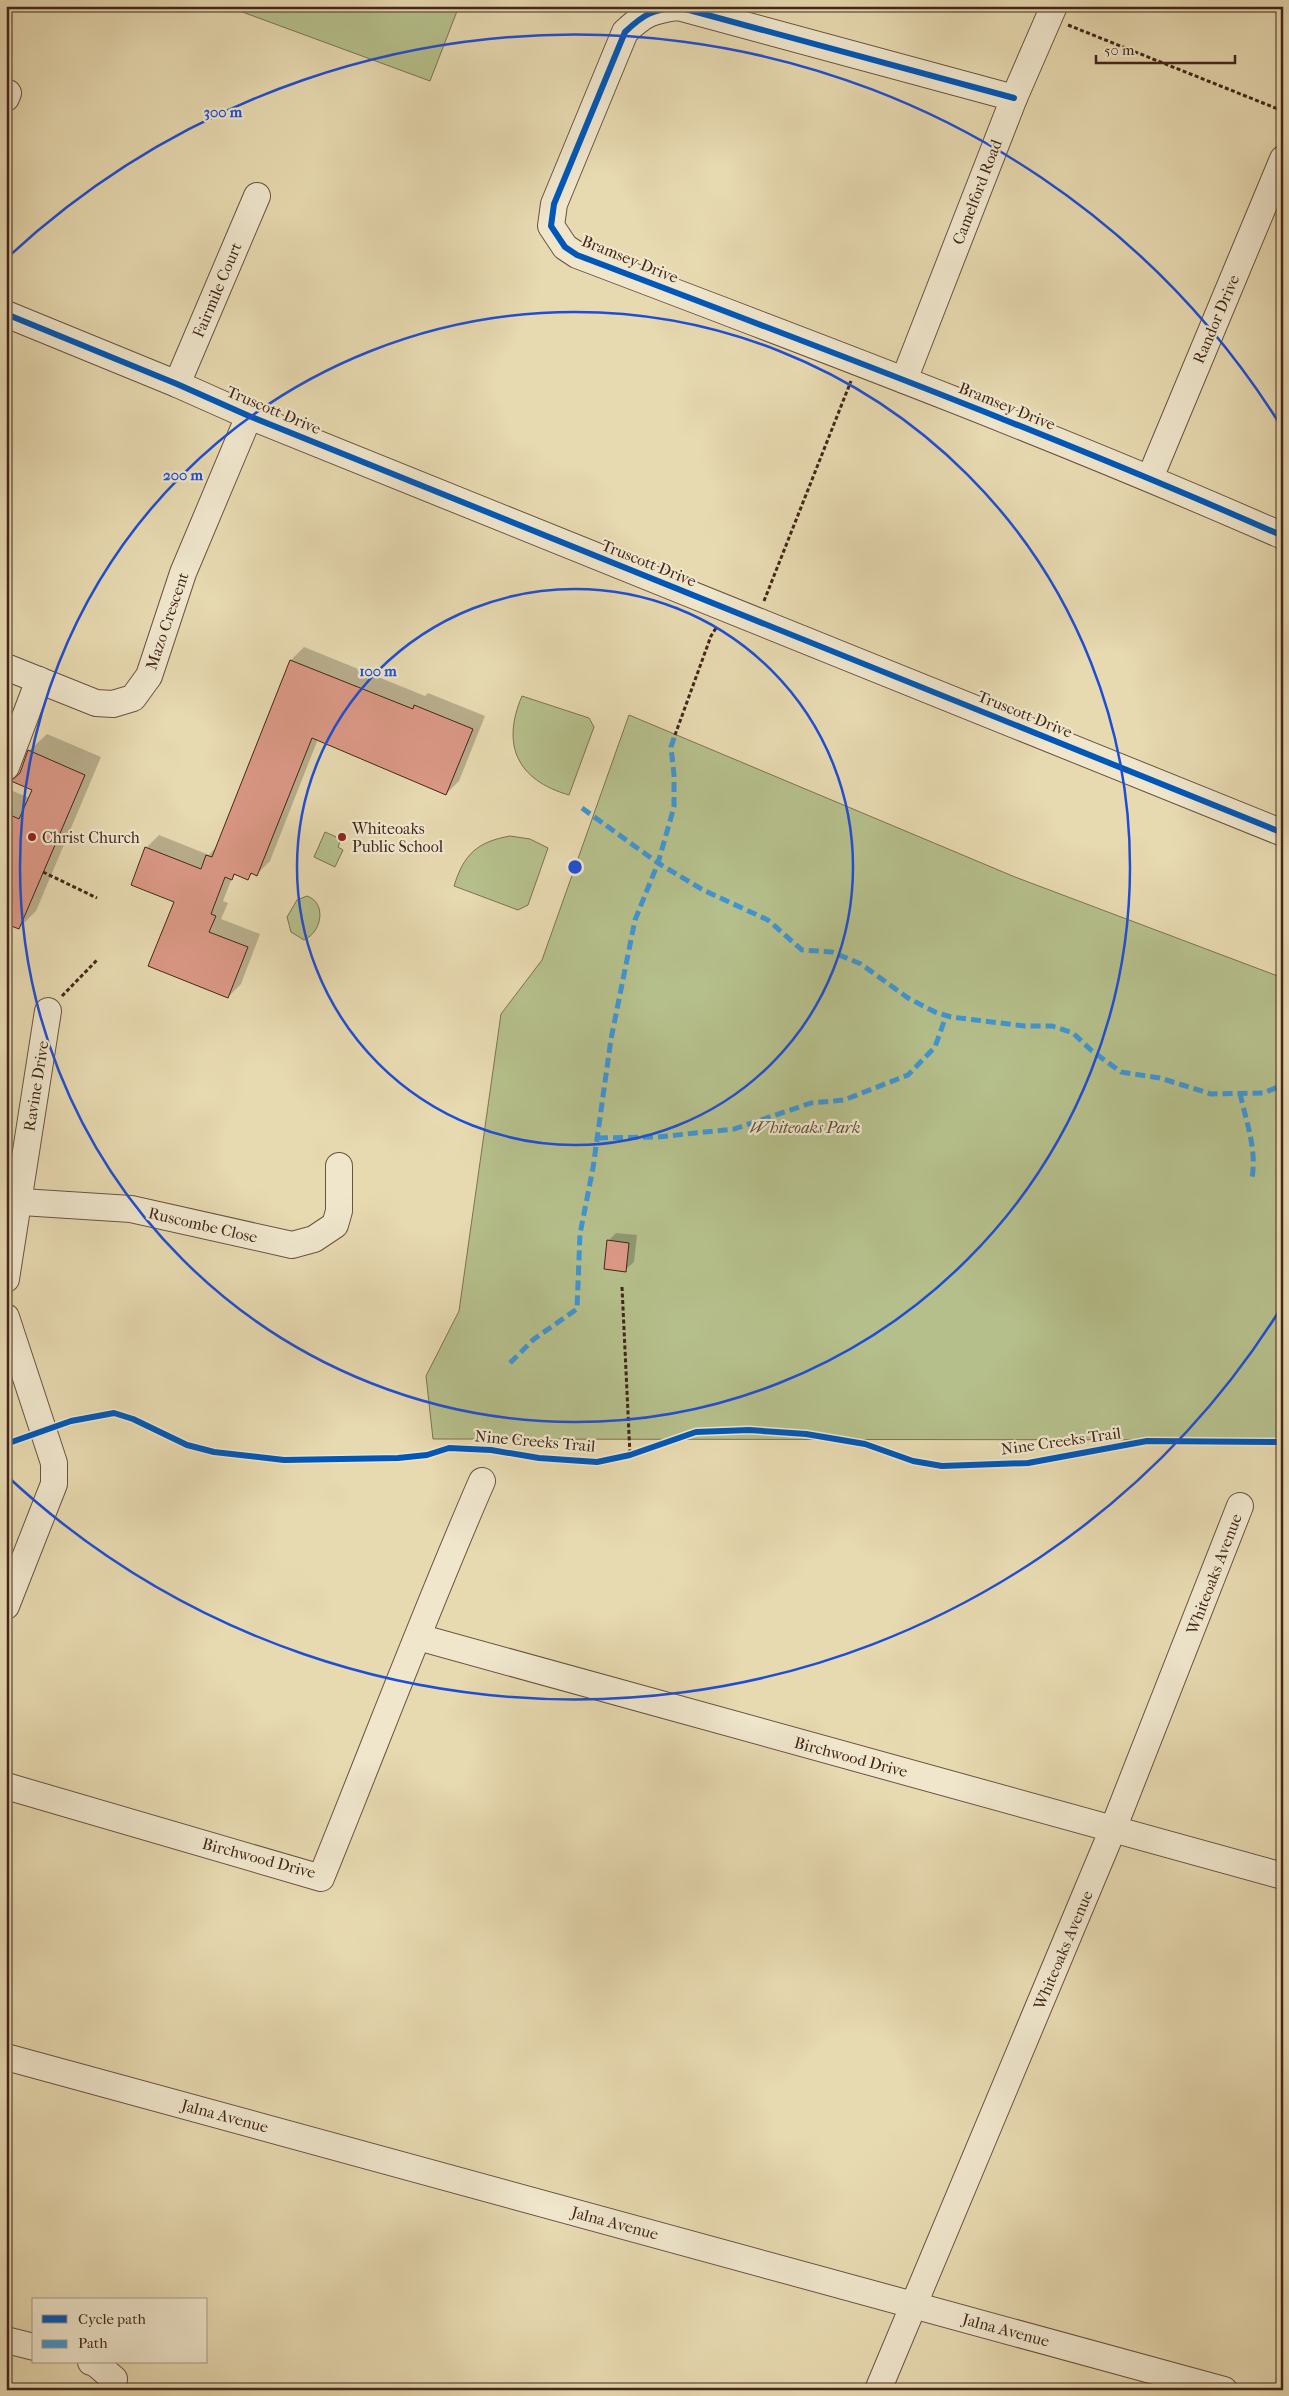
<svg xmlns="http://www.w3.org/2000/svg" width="1289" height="2396" font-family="'IM FELL French Canon',serif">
<rect width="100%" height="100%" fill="#e7d9b0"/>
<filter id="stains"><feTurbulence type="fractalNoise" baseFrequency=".004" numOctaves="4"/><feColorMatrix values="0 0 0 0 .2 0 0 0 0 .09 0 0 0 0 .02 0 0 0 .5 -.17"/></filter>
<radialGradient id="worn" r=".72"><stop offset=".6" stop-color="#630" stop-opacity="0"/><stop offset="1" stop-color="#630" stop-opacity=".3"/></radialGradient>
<g fill="#b5bf8b" stroke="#7c7252">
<polygon points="226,6 459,6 430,81"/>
<path d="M522,696l67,22 5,9 -25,68c-52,-15 -68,-50 -47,-99z"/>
<polygon points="629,715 1015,877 1283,978 1283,1440 433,1439 426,1376 459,1311 501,1014 542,960"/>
<polygon points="325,832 341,839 338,847 343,850 335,867 314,857"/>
<path d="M510,836l20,3 18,9 -20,57 -10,5 -64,-24c10,-32 23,-44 56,-50z"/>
<path d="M307,896c20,7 15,36 -3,44l-13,-8 -4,-15 10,-17z"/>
</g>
<g fill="#0003">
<polygon points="304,647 425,696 428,693 485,716 459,781 446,794 318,739 270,861 257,874 253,873 248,878 236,874 232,878 223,901 228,903 221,919 260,934 241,984 228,997 146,848 159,835 209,855 217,846 291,660"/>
<polygon points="47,734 101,757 36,911 19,928 6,923 6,788 29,798 33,789 21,772 29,751"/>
<polygon points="616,1233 637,1235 634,1262 625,1270 608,1241"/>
</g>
<g fill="#da9885" stroke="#42261a">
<polygon points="290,660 413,709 414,705 473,729 446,795 312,738 257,876 251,873 248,880 234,874 232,880 225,877 211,914 216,916 209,932 248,947 228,998 148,966 174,902 131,885 145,847 201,869 206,855 212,857"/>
<polygon points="28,750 85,775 19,929 6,924 6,813 19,819 32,790 11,781 20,773"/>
<polygon points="607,1240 629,1243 626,1272 604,1269"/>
</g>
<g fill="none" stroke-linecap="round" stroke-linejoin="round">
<defs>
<g id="minor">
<polyline points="6,98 8,93"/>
<path d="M1014,98l-336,-91c-26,3 -34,7 -53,25l-71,172 -3,22 14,21 12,8c237,90 474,179 706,281"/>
<polyline points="6,314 177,384 249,416 1283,833"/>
<polyline points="904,380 1014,98 1054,6"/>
<polyline points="177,384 257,196"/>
<polyline points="1150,478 1283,159"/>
<polyline points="6,667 96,703 113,704 133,698 149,676 183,573 249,416"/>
<polyline points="6,767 39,680"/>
<polyline points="6,1201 131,1209 292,1245 314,1239 335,1225 339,1211 339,1166"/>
<polyline points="6,1279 48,1011"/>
<polyline points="6,1317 54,1463 54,1484 6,1606"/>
<polyline points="418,1637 1283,1876"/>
<path d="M6,1786l315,92c54,-133 104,-266 161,-397"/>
<polyline points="6,2057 1224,2390"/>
<polyline points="6,2340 34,2347"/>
<polyline points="91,2362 95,2363 114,2379 113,2390"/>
<polyline points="878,2390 1113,1829 1240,1506"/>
</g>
</defs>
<use href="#minor" stroke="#6b5340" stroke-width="28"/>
<g stroke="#42261a" stroke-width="3" stroke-dasharray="4 2.5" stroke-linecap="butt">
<polyline points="1068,25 1283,111"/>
<polyline points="764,601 851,381"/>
<polyline points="675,735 711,636 716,628"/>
<polyline points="43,872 97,898"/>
<polyline points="62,996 98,959"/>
<polyline points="622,1287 630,1455"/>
</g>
<use href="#minor" stroke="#efe6cc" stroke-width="26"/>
<g stroke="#3f95d4" stroke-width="5" stroke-dasharray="10 5" stroke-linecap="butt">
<polyline points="582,808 658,863 703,890 768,920 802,950 832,952 861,964 908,998 935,1012 951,1017 1025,1026 1052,1026 1073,1033 1092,1051 1121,1072 1160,1078 1211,1094 1263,1093 1283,1085"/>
<path d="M1240,1093c6,29 17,55 12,85"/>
<polyline points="598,1138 658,1137 734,1129 811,1103 844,1100 908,1075 935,1047 946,1016"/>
<polyline points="510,1363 534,1339 577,1309 580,1234 593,1168 611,1039 635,920 658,863 674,807 674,775 671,747 675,735"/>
</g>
<defs>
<g id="cycleway">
<path d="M1014,98l-336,-91c-26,3 -34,7 -53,25l-71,172 -3,22 14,21 12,8c237,90 474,179 706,281"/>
<polyline points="6,314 177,384 249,416 1283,833"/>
<polyline points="6,1444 71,1421 114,1413 133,1419 187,1445 214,1452 284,1460 398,1458 427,1455 449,1448 491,1450 539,1458 597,1462 630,1455 696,1432 749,1430 806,1434 865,1444 913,1461 942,1466 1028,1463 1147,1441 1283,1442"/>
</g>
</defs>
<use href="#cycleway" stroke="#efe6cc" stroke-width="9"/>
<use href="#cycleway" stroke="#0057b8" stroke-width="6"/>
</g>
<g fill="none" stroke="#1d4ed8" stroke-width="2.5">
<circle cx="575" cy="867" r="278"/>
<circle cx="575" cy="867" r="555"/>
<path d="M1281 1308A833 833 0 0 1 7 1476M7 258A833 833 0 0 1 1281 426"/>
</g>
<g fill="#8f2418" stroke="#efe6cc" stroke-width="2">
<circle cx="32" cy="837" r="5"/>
<circle cx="342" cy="837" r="5"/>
</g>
<g text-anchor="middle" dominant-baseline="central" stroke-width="4.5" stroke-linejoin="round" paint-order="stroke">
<g font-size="16" fill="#42261a" stroke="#efe6cc">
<text transform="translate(977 192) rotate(-69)">Camelford Road</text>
<text transform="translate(630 259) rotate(22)">Bramsey Drive</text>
<text transform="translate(217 290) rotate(-67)">Fairmile Court</text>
<text transform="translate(1216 319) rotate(-67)">Randor Drive</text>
<text transform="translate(1007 406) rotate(22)">Bramsey Drive</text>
<text transform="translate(274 410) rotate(23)">Truscott Drive</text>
<text transform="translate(649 563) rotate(22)">Truscott Drive</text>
<text transform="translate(167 621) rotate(-71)">Mazo Crescent</text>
<text transform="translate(1025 714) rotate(22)">Truscott Drive</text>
<text transform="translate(36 1086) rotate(-81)">Ravine Drive</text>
<text transform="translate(203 1225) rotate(13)">Ruscombe Close</text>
<text transform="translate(535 1441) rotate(5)">Nine Creeks Trail</text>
<text transform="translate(1061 1441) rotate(-8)">Nine Creeks Trail</text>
<text transform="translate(1214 1574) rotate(-69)">Whiteoaks Avenue</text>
<text transform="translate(851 1757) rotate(15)">Birchwood Drive</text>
<text transform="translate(259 1858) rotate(15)">Birchwood Drive</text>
<text transform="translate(1063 1950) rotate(-67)">Whiteoaks Avenue</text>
<text transform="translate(225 2116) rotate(15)">Jalna Avenue</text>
<text transform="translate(615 2223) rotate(15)">Jalna Avenue</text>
<text transform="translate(1006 2330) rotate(15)">Jalna Avenue</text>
</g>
<g font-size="16" fill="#42261a" stroke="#efe6cc" text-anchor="start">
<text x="352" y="828">Whiteoaks<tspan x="352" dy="18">Public School</tspan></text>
<text x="42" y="837">Christ Church</text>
</g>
<g font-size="16" font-style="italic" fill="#5f4c36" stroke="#efe6cc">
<text x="805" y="1127">Whiteoaks Park</text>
</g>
</g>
<circle cx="575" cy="867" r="8" fill="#1d4ed8" stroke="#efe6cc" stroke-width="2.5"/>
<g font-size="15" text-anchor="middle" font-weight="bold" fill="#1d4ed8" stroke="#efe6cc" stroke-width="4.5" stroke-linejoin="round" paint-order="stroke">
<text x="223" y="117">300 m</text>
<text x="183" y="480">200 m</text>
<text x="378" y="676">100 m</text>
</g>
<rect width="1289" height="2396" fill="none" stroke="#e7d9b0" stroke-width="25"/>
<rect x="8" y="8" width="1274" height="2381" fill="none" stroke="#42261a" stroke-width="2.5"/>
<rect x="12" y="12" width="1264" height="2371" fill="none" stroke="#42261a"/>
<rect x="32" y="2298" width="175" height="65" fill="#efe6cc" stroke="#aa9985"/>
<rect x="42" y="2315" width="25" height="8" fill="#0057b8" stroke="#aa9985"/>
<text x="78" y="2324" font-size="15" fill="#42261a">Cycle path</text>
<rect x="42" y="2340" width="25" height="8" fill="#3f95d4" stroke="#aa9985"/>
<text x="78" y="2348" font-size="15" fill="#42261a">Path</text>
<path d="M1096 55v8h139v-8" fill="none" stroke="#42261a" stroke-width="2.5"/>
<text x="1104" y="55" font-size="15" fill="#42261a" stroke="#efe6cc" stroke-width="4" paint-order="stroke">50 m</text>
<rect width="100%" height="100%" filter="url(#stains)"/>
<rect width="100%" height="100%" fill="url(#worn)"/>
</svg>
